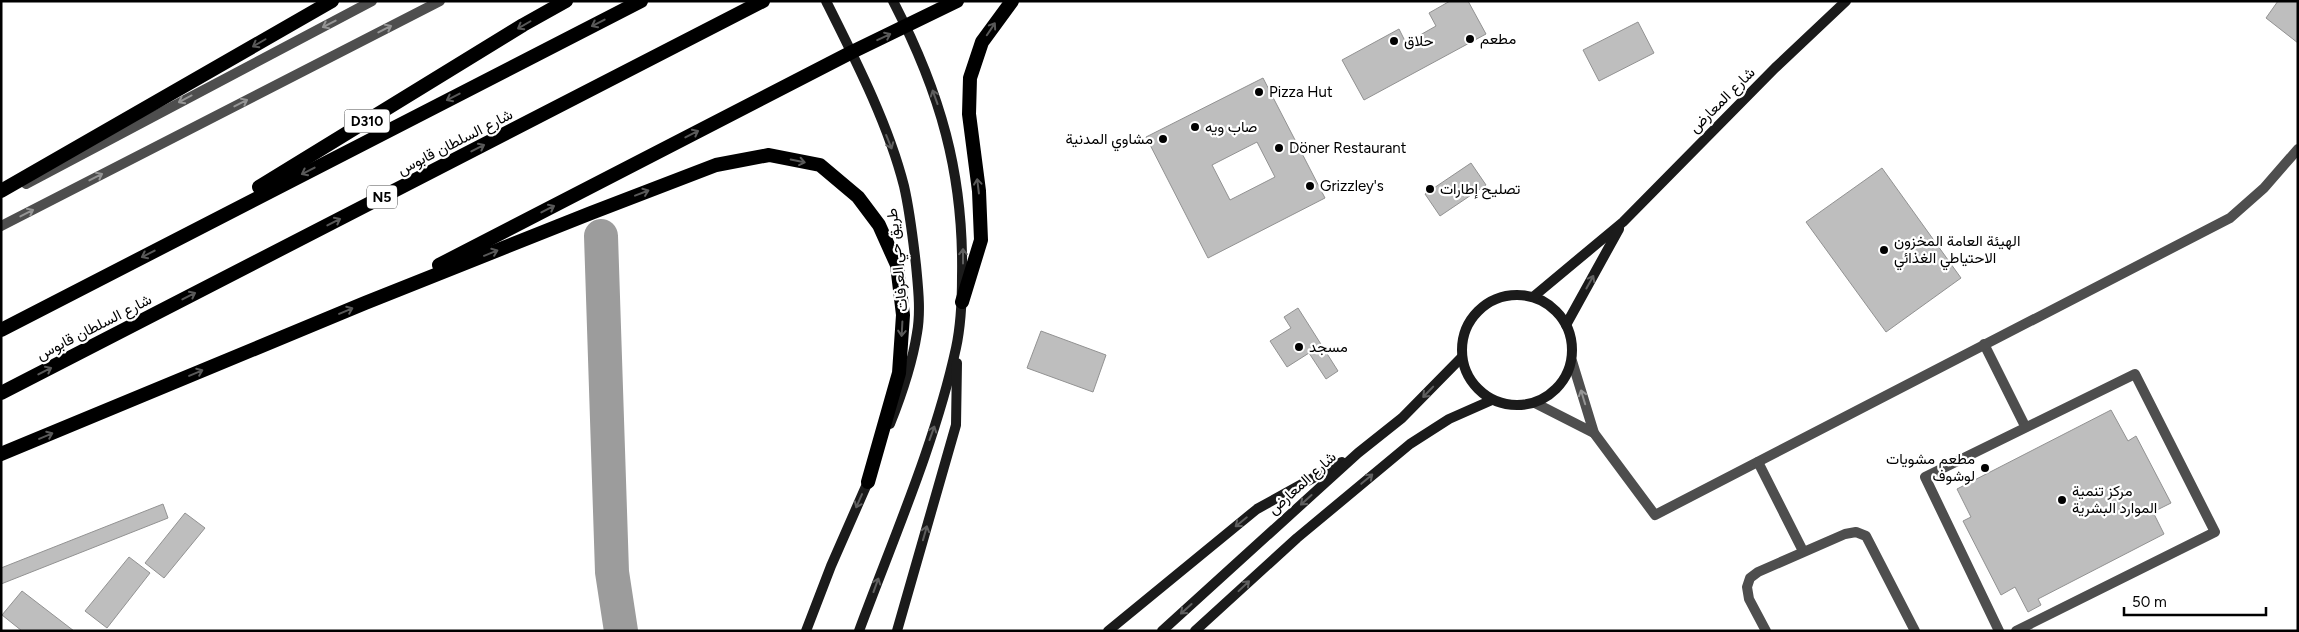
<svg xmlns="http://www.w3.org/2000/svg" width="2299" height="632" font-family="Figtree,Vazirmatn,sans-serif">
<rect width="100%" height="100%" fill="#fff"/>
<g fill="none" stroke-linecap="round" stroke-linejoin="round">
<polyline stroke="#9c9c9c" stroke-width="34" points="601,236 612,572 621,631"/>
</g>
<g fill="#bebebe" stroke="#929292" fill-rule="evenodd">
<polygon points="1450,1 1468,1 1486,34 1364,100 1342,60 1399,29 1406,43 1436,26 1429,13"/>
<polygon points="2278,1 2298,1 2298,43 2266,18"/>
<polygon points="1638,22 1654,53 1599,81 1583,50"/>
<path d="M1263,78l62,120 -117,60 -62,-121zM1257,142l18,35 -45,23 -18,-35z"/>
<polygon points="1471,163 1486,185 1440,216 1425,194"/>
<polygon points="1882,168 1961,278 1886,332 1806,222"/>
<polygon points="1298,308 1338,371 1326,379 1309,353 1287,367 1270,341 1291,328 1284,317"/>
<polygon points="1041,331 1106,355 1093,392 1027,368"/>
<polygon points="2111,410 2128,441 2136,436 2171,503 2153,512 2164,534 2038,599 2041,605 2028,612 2015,587 2001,595 1963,521 1971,517 1957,489"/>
<polygon points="163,504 168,518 1,584 1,568"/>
<polygon points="185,513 205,528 164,578 145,563"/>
<polygon points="129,557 150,573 107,628 85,611"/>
<polygon points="22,591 74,631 22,631 2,615"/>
</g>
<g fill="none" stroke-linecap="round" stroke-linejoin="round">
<g stroke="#4e4e4e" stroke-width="10">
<polyline points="1984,344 2025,426"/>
<polyline points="1572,361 1594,433 1655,515 2230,218 2264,188 2298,149"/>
<polyline points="1535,403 1594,433"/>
<polyline points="1758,462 1803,551"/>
<polyline points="1766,631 1749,599 1747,587 1750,578 1758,572 1845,534 1856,532 1866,536 1915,631"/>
<polyline points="1999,631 1925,477 2135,374 2215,532 2016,631"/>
</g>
<g stroke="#4e4e4e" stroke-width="10">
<polyline points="26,184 372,1"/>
<polyline points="1,226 440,1"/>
</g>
<g stroke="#1b1b1b" stroke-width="10">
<path d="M826,1c29,58 62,122 78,185 6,26 9,53 12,79 2,22 5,46 1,68 -5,32 -15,61 -27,91"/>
<circle cx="1517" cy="350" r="55"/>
<polyline points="1533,297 1623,222 1775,68 1846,1"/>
<polyline points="1566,325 1619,229"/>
<polyline points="806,631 831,566 870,477"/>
<path d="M859,631c34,-92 76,-187 97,-283 5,-23 6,-48 6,-71 2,-104 -22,-185 -69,-276"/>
<polyline points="897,631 956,425 957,363"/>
<polyline points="1108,631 1257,509 1342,462"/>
<polyline points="1162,631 1358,453 1402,418 1462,357"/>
<polyline points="1195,631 1297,538 1410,444 1449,419 1492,400"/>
</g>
<g stroke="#000" stroke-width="14">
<polyline points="259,187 523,25 566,1"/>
<polyline points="1,191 332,1"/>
<polyline points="439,265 852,52 957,1"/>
<polyline points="962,302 981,240 979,191 969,114 970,78 982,42 1012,1"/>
<polyline points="1,330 641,1"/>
<polyline points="1,393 763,1"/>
<polyline points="1,454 365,303 591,213 716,165 769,155 820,165 858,197 879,225 897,265 903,315 899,373 868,482"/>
</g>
</g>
<defs><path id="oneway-shaft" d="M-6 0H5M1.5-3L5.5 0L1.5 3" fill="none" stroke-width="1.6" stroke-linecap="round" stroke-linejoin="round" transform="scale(1.25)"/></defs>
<g stroke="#595959">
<use href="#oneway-shaft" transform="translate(598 23) rotate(153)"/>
<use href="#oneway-shaft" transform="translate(524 25) rotate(150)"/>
<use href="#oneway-shaft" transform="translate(991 29) rotate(-56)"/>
<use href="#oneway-shaft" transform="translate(884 37) rotate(-25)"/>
<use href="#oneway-shaft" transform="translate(259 43) rotate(150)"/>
<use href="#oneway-shaft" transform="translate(453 97) rotate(153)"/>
<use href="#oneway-shaft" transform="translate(692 134) rotate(-27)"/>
<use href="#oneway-shaft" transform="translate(478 148) rotate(-27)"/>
<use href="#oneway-shaft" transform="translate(798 161) rotate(12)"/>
<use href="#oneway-shaft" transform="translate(308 171) rotate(153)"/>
<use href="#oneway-shaft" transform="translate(978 186) rotate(-97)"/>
<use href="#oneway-shaft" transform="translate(642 193) rotate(-21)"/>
<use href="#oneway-shaft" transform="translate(548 209) rotate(-27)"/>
<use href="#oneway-shaft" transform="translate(334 222) rotate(-27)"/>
<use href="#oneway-shaft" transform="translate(491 253) rotate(-22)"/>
<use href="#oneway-shaft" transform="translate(148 254) rotate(153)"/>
<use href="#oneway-shaft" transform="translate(189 296) rotate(-27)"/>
<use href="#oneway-shaft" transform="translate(346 311) rotate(-23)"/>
<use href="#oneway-shaft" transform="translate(902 329) rotate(93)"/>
<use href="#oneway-shaft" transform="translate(45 371) rotate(-27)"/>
<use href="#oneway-shaft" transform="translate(196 373) rotate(-23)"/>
<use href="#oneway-shaft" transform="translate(46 436) rotate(-23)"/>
</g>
<g stroke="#959595">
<use href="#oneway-shaft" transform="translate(329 24) rotate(153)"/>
<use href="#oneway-shaft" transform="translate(385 29) rotate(-27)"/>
<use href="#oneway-shaft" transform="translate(185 99) rotate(152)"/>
<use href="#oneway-shaft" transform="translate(241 103) rotate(-27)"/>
<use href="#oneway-shaft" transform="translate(96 177) rotate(-27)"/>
<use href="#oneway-shaft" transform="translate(27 213) rotate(-27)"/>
<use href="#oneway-shaft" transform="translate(1583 397) rotate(-107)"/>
</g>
<g stroke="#5f5f5f">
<use href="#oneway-shaft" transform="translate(935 97) rotate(-110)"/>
<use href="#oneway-shaft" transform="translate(889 142) rotate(68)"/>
<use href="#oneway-shaft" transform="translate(963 256) rotate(-90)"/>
<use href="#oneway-shaft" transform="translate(1590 282) rotate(-61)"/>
<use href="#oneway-shaft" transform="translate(1428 392) rotate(134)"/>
<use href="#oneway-shaft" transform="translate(932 433) rotate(-70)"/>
<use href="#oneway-shaft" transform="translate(1367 479) rotate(-40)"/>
<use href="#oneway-shaft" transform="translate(1306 500) rotate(138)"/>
<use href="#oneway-shaft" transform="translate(859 501) rotate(114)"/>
<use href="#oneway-shaft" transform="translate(1241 522) rotate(141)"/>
<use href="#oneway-shaft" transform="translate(925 533) rotate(-74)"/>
<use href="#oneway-shaft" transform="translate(876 585) rotate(-70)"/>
<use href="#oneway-shaft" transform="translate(1244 586) rotate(-43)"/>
<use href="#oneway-shaft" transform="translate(1186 609) rotate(138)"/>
</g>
<g fill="#000" stroke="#fff" stroke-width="2">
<circle cx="1470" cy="39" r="5"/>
<circle cx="1394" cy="41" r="5"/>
<circle cx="1259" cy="92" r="5"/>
<circle cx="1195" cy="127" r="5"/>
<circle cx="1163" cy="139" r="5"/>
<circle cx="1279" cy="148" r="5"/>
<circle cx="1310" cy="186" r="5"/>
<circle cx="1430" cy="189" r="5"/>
<circle cx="1884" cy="250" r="5"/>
<circle cx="1299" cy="347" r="5"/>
<circle cx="1985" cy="468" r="5"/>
<circle cx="2062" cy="500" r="5"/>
</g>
<g text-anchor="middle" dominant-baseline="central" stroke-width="4.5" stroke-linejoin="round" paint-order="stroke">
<g fill="#fff" stroke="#4c4c4c" stroke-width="1">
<rect x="344.5" y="109.5" width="45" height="23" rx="4"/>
<rect x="367" y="185.5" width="30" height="23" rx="4"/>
</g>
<g font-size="14" font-weight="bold" fill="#000">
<text x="367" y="121">D310</text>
<text x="382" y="197">N5</text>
</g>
<g font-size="15" fill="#000" stroke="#fff" text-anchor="start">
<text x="1480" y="39">مطعم</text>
<text x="1404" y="41">حلاق</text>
<text x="1269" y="92">Pizza Hut</text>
<text x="1205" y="127">صاب ويه</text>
<text x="1153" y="139" text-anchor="end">مشاوي المدنية</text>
<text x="1289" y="148">Döner Restaurant</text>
<text x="1320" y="186">Grizzley's</text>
<text x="1440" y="189">تصليح إطارات</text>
<text x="1894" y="241">الهيئة العامة المخزون<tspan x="1894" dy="17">الاحتياطي الغذائي</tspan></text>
<text x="1309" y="347">مسجد</text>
<text x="1975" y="459" text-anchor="end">مطعم مشويات<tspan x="1975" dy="17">لوشوف</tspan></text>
<text x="2072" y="491">مركز تنمية<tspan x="2072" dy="17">الموارد البشرية</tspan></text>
</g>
<g font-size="15" fill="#000" stroke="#fff">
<text transform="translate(1722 100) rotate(-45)">شارع المعارض</text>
<text transform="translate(455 142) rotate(-27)">شارع السلطان قابوس</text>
<text transform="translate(897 260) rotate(-96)">طريق حي العرفات</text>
<text transform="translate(94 327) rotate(-27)">شارع السلطان قابوس</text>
<text transform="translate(1302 483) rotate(-42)">شارع المعارض</text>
</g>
</g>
<rect width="2299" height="632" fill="none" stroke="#000000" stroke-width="5"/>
<path d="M2124 607v8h142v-8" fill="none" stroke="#000000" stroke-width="2.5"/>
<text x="2132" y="607" font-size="15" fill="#000000" stroke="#ffffff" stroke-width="4" paint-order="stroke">50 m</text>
</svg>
